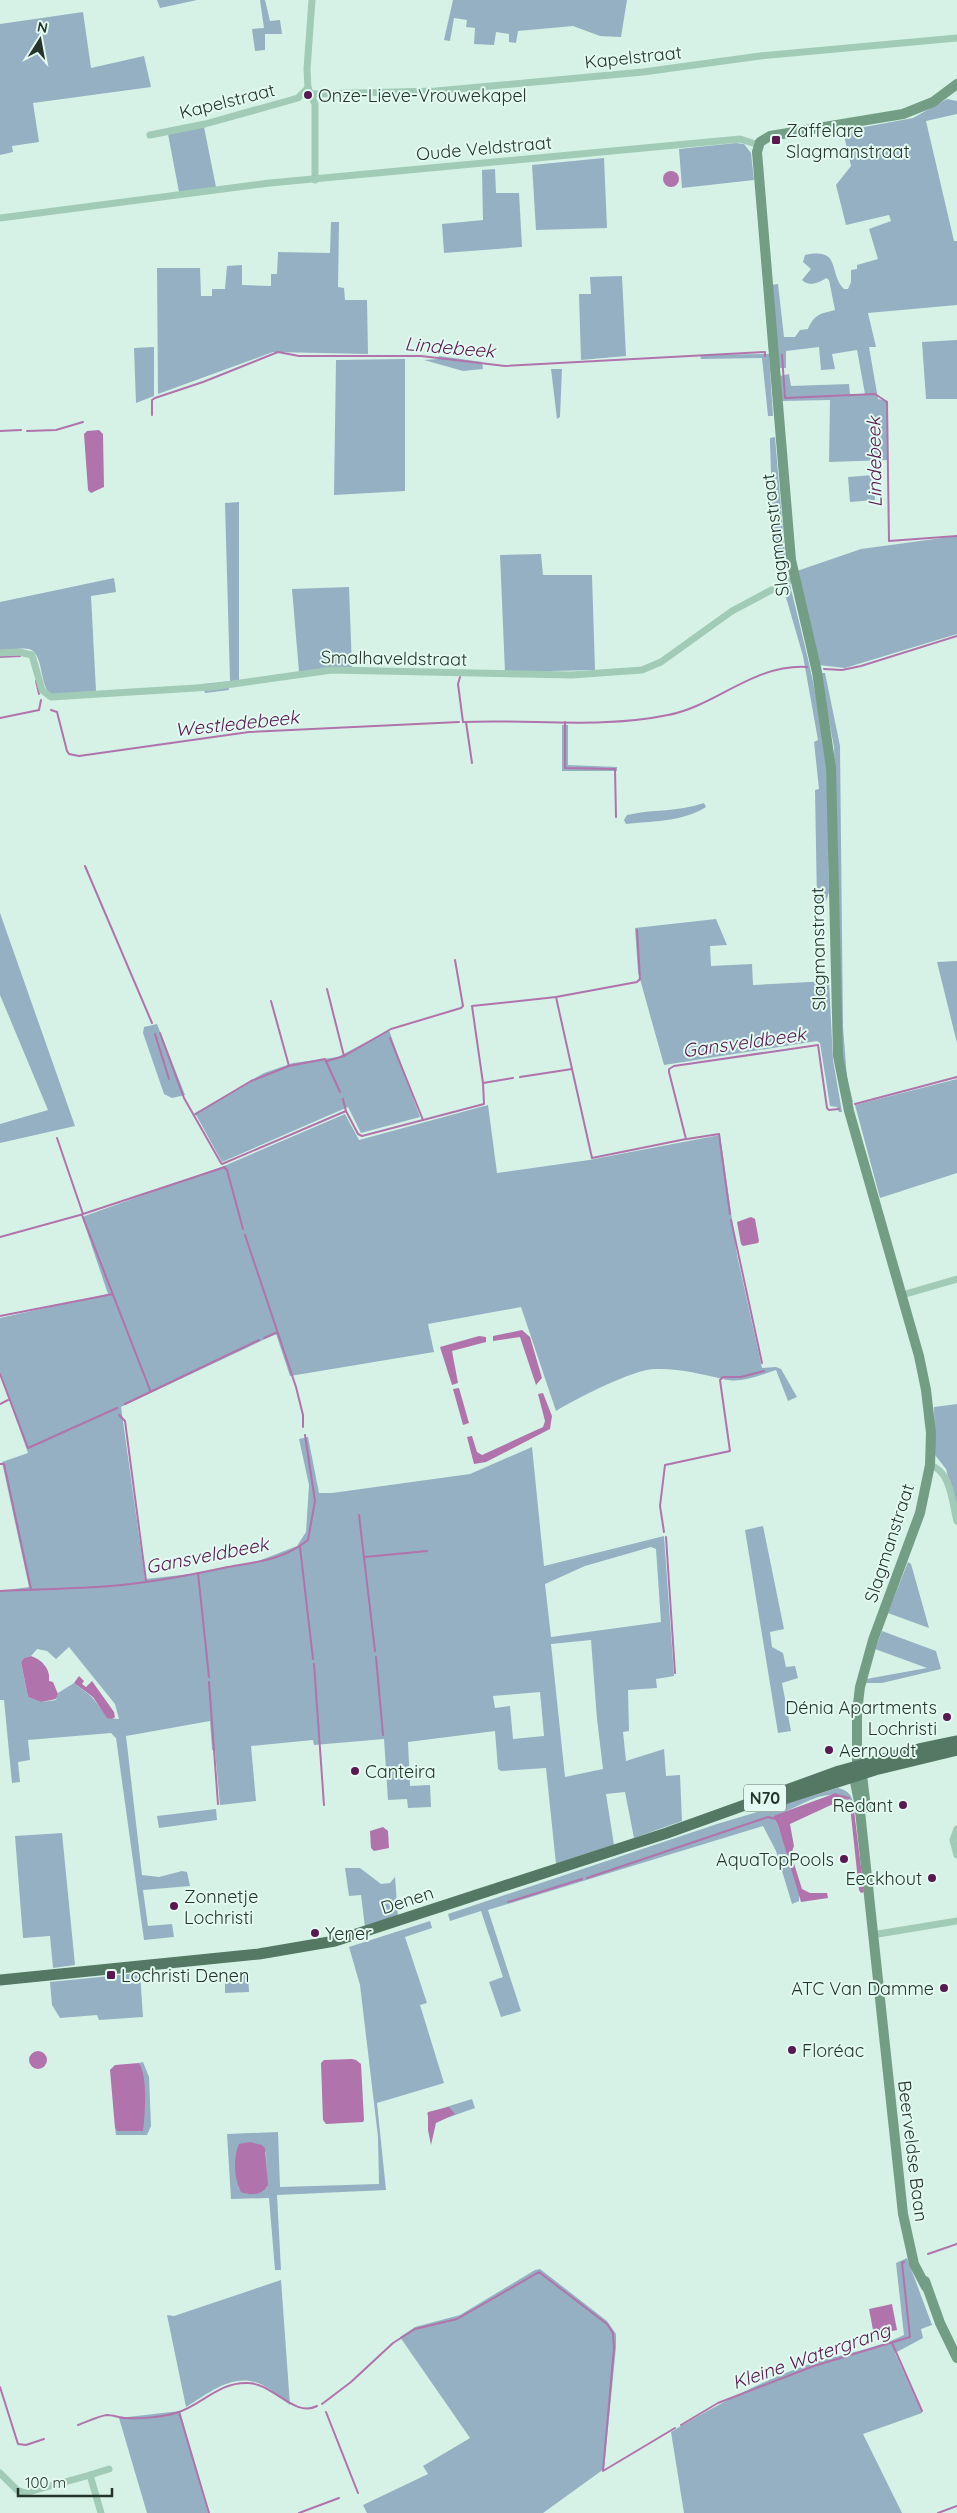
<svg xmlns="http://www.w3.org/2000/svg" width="957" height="2513" font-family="Quicksand,sans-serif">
<rect width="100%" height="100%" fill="#d6f2e7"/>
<g fill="#95b0c2" fill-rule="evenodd">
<polygon points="157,0 197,0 160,8"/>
<polygon points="260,0 265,0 270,21 280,20 282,34 265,34 265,50 255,51 252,29 264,28"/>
<polygon points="453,0 627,0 621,37 600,36 573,26 518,31 516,43 509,42 509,34 496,32 494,45 474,44 475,28 466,27 467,20 454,18 450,41 444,40"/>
<polygon points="83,12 91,68 144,56 151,87 33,103 39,142 12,146 13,152 0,155 0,24"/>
<path d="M947,99l10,2v13l-31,7 28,120h3v64l-89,8 8,34h-7l9,52 10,2v59l-59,2 1,-62 -48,1 -2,-25 9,-2 2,12 58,-2 1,10h15l-8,-44 -25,4 3,15 -14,1 -2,-23 -33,4v17h-7l-8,-83 7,-1 6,53h11l5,-7 8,-1c6,-14 11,-15 27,-19l-6,-30 -3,-2c-7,5 -17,9 -24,2l9,-11 -8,-7 2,-7c37,-8 23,18 39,34h4l3,-7v-12l6,-1v-4l21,-6 -9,-30 22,-8 -2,-6 -43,10 -10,-40 15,-19 -8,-35 70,-13z"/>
<polygon points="204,127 216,187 179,192 168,134"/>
<polygon points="736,143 744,144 751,153 754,180 682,188 679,149"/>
<polygon points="604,158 607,228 536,230 532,165"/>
<polygon points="495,169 496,193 519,193 522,247 444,253 442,224 483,220 482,170"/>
<polygon points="331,222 339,222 338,287 344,288 345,300 367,300 368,354 273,352 158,394 157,268 200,268 201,296 212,296 212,289 225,289 227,266 242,265 242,285 271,286 271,274 277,274 278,252 330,253"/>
<polygon points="622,276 626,356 581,360 579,294 591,294 590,277"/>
<polygon points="957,340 957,399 926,399 922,342"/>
<polygon points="154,347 154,396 136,403 134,348"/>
<polygon points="769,354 773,416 768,416 762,358 701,359 700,355"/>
<polygon points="439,356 482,362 483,369 463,371 424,360 438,359"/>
<polygon points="405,359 405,491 334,495 336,360"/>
<polygon points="551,369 562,369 560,417 557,419"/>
<polygon points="775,437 785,555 774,557 770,444 770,438"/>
<polygon points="873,475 875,500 850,502 848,477"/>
<polygon points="239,502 239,682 228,683 229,690 205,693 202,684 230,681 225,503"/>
<polygon points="957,536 957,634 845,668 819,665 797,571 861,549"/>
<polygon points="541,554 543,575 592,575 595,670 505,672 500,555"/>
<path d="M114,578l2,14 -25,4 5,95 -45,4c-12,-10 -7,-42 -22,-46 -8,-2 -21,2 -29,2v-49z"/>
<path d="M790,585c12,50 26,101 33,153 7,51 5,103 6,154l-3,9 -9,2 -2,-113 4,-1 -5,-47 4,-2 -15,-84 -20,-69z"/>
<polygon points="349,587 352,668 299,672 292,589"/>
<polygon points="820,673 825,673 840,746 843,1027 847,1078 853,1102 851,1102 842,1054 834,747"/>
<polygon points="562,725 568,725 568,765 617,767 617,771 562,771"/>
<path d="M704,803l2,4c-24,15 -53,14 -80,17l-2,-4 3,-5c25,-6 52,-3 77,-12z"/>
<polygon points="0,913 75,1126 0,1143 0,1124 48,1110 0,995"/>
<polygon points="716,919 727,945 710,946 711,966 752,964 753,985 829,981 833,1060 842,1112 839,1112 837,1107 830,1106 820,1043 817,1041 664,1065 638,972 635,928"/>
<polygon points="957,961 957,1043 937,962"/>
<polygon points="157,1024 185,1095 172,1098 164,1094 143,1033 144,1027"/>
<polygon points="389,1030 420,1117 361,1133 348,1107 222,1162 195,1113 264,1073 293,1063 338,1057"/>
<polygon points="957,1079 957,1173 880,1198 855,1105"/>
<path d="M488,1105l9,68 92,-13 131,-25 17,120 25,113 14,-1 5,2 16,28 -9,4 -12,-31c-16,5 -36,14 -53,9 -22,-5 -44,-11 -68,-10 -21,0 -80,30 -99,42l-35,-104 -93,17 6,28 -144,24 -14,-42 -155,73 24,172 46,-5 65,-12 41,-16 9,-14 3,-47 -10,-46 9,-2 11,56h13l138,-19 62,-27 12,119 120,-30 10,140 -18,3 1,9 -29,2 1,41 -6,1 3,29 38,-12 2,27 14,-1 2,46 -48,17 -9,-46 -19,2 8,51 -58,19 -10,-96 -45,3 -3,-2 -3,-38 -87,11 2,44 20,-1 1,22 -23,1 -1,-9 -19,1 -4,-61 -70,6 -1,-5 -62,6 5,55 -36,4 -5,-55h-3l-2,-29 -84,15 16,139 17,2 23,-6 5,1 3,14 -47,4 5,36 24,-2 2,13 -30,3 -28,-202 -5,-5 -83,7 2,20 -12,2 2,20 -8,1 -8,-83h-4v-109l29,-4 -27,-125 26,-9 -28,-79v-56l108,-24 -26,-77 142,-51 121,-52 14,26zM651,1547l5,2 5,73 -110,15 -6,-53 40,-18zM591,1640l6,79 6,50 -38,8 -14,-133zM69,1647l46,57 4,15 -11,-1 -16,-21 -18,-14 -16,10 -2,7 -15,2 -13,-5 -7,-35 3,-4 7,-2 6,-7 10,2 9,8zM540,1692l4,44 -31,3 -3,-33 -15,2 -2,-12z"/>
<polygon points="957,1404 957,1509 946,1469 935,1455 934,1407"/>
<polygon points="763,1526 784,1629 770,1632 772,1647 783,1653 786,1667 795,1666 798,1678 782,1683 791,1731 778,1733 745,1530"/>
<polygon points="908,1562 911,1564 929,1628 888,1613"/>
<polygon points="882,1631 936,1651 941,1669 882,1683 865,1683 866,1679 927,1668 875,1649"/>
<path d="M838,1788c8,2 13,5 15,14 -25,-20 -54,7 -80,14l5,9 21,67v9l-7,3 -16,-53 -13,-25 -275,84 33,101 -20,6 -12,-35 14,-5 -22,-66 -31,10 -2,-7 269,-90z"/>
<polygon points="216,1809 217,1820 159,1828 157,1816"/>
<polygon points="62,1833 75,1965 53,1968 50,1936 23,1938 15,1836"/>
<polygon points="345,1868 360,1868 381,1884 390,1883 395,1877 398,1916 365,1927 361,1895 349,1896"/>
<path d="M430,1921l2,7 -27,9 22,66 -7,2 24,78 -67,20 9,87 -109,5 4,75h-6l-6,-72 -38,1 -4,-65 51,-2 2,55 99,-3 -1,-47 -18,-152 -11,-38zM266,2152l1,36 -28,1 -3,-15z"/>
<polygon points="248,1972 249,1992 225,1993 225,1973"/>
<polygon points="140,1973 143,2017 99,2020 97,2015 60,2018 52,2005 50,1982"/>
<polygon points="143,2062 149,2077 151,2126 147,2135 116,2135 115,2128 117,2131 143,2131 139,2063"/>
<polygon points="472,2099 475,2108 430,2124 427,2113"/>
<path d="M907,2258l25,67 -11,4 2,9 -28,15 27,60 -59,21 39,79h-218l-13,-81c46,-27 95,-54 145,-70 30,-9 60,-13 88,-27l-8,-72z"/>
<polygon points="540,2269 607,2321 616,2334 616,2347 604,2469 543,2513 367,2513 363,2505 428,2474 423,2466 470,2438 400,2337 415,2327 460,2315 535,2270"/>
<path d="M281,2280l9,125c-9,-7 -21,-18 -32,-22 -26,-10 -51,11 -72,24l-19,-92 7,1z"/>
<polygon points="180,2411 208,2513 147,2513 119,2418"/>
</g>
<g fill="#b173ab">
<circle cx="671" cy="179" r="8"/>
<polygon points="99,430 103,434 104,487 91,493 88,490 84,434 87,431"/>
<polygon points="751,1217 755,1219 759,1241 758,1243 743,1246 741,1244 737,1222"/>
<polygon points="522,1330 530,1337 542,1378 536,1385 520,1337 493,1341 493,1336"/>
<polygon points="479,1336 486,1337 486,1342 452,1351 458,1383 452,1385 440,1347"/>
<polygon points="459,1388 469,1423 463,1425 453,1389"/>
<polygon points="543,1393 552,1416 550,1429 486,1462 474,1464 467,1437 472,1436 477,1452 482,1455 543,1427 545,1421 538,1394"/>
<path d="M31,1656c10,3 20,13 18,25l4,1 5,12 -2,5 -15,3 -13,-5 -7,-35 3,-4z"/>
<polygon points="79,1676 84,1681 82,1684 86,1687 92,1681 114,1712 115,1717 112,1719 107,1718 93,1697 74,1683"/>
<polygon points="836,1793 853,1802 864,1892 861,1893 859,1890 850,1806 848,1800 844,1799 790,1824 794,1846 791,1854 802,1889 810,1893 827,1893 828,1898 801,1902 778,1825 773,1816"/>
<polygon points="383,1827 388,1831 389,1848 374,1851 371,1848 370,1831"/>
<circle cx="38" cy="2060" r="9"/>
<polygon points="352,2059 356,2060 361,2064 364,2120 363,2122 326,2124 323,2120 321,2063 324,2060"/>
<path d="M139,2063c9,14 6,51 4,68h-26l-2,-3 -5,-58 5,-5z"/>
<polygon points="449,2107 455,2114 436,2123 431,2145 428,2130 428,2112"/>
<path d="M250,2142l12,3 3,3 3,37c-5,10 -17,11 -27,7 -7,-12 -8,-36 -2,-48z"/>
<polygon points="892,2304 897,2330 874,2335 869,2309"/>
</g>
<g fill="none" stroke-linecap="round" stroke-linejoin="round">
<g stroke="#b173ab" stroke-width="2">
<polyline points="782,355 785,398 875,394 887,402 889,541 957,536"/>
<polyline points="152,415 152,400 155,398 203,382 278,352 299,356 421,356 505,366 765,352 765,356"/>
<polyline points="0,431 21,430"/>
<polyline points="27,431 56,430 83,422"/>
<polyline points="0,657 20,656"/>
<polyline points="824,669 842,670 861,666 957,636"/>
<path d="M460,677l-2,7 5,38c69,-3 137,7 205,-7 48,-9 85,-51 139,-48"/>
<polyline points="36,681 39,694"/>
<polyline points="51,710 57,712 67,751 69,754 79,756 249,732 459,722"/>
<polyline points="0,718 39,710 41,700"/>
<polyline points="466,722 472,763"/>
<polyline points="565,722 565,768 615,769 616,817"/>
<polyline points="85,866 152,1023"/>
<polyline points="556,997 572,1069"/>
<polyline points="271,1001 289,1066 325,1059 340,1092"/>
<polyline points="160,1033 184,1098 221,1163"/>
<polyline points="155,1034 169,1079"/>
<polyline points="390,1038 423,1120"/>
<polyline points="344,1056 391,1029 461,1008 463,1006 455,960"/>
<polyline points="327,1061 344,1056 327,989"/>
<polyline points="520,1077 572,1069 592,1158 686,1139 669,1072 669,1069 674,1066 818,1045 827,1108 829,1110 839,1109"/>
<polyline points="483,1083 472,1006 556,997 637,982 640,979 637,930"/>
<polyline points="343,1099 346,1111"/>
<polyline points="855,1104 957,1077"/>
<polyline points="194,1115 251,1081 289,1066"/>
<polyline points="57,1138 83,1214"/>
<polyline points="687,1139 719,1134 730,1214"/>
<polyline points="222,1164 346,1111 358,1134 362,1136 484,1104 483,1083 513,1078"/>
<polyline points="224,1167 227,1170 243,1229"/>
<polyline points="82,1215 150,1390"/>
<polyline points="731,1220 762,1363"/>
<polyline points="245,1235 296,1387 303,1415 303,1427"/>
<polyline points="0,1237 80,1215 225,1167"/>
<polyline points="0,1316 113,1294"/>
<polyline points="264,1338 276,1333"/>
<polyline points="0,1374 28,1448 117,1408"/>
<polyline points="0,1404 8,1400"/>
<polyline points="125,1404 259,1340"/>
<polyline points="119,1415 125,1421 146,1581"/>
<polyline points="0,1464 4,1464 31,1589"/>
<polyline points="359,1515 375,1651"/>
<polyline points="664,1532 660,1506 665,1465 730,1451 720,1380 723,1377 741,1377 764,1371"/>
<polyline points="666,1537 675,1673"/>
<polyline points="300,1547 313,1659"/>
<polyline points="365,1557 427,1551"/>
<polyline points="198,1573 209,1677"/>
<path d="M0,1591c37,-2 74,-2 110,-5 38,-3 76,-10 113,-18 31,-6 59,-7 85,-28l7,-39 -10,-66"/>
<polyline points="376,1657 383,1735"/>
<polyline points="314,1664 324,1805"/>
<polyline points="209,1682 218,1804"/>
<polyline points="841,1796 849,1798"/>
<polyline points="587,1878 768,1817 776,1819"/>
<polyline points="508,1902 582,1879"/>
<polyline points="928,2254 957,2244"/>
<polyline points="892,2343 922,2411"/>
<polyline points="0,2387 18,2444 26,2445 44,2439"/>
<polyline points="322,2404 351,2382 393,2343 415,2329 457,2319 539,2272 607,2324 613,2333 614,2348 603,2471 675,2428"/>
<polyline points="179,2412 209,2513"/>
<polyline points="326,2412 358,2493"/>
<path d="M78,2425c9,-3 20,-9 29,-10 6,0 13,3 19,3 13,1 37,-1 50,-5 25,-7 43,-32 73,-30 24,1 46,35 68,23"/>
<polyline points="681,2425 718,2403 814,2366 910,2337 902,2263 904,2262"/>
<polyline points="299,2513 339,2498"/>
<polyline points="938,2513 957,2506"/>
</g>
<g stroke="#a1cbb7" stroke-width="7">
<polyline points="312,0 307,69 308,88 315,104 315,180"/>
<polyline points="312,94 436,91 643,72 760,56 957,38"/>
<polyline points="150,135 205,124 298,98 308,88"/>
<polyline points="0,218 270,183 740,139 759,145"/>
<polyline points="0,653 19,652 32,655 42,690 51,697 212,687 332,670 572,675 642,670 661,662 732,611 794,578"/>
<polyline points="902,1295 957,1279"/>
<path d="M930,1465c21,6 22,37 27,56"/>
<polyline points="957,1829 953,1840 957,1855"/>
<polyline points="872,1935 957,1921"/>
<polyline points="0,2473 17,2490 25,2493 90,2475 101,2513"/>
<polyline points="90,2475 109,2469"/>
</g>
<g stroke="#739e85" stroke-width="10">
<polyline points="859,1769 862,1775 866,1808"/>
<polyline points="925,2281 940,2323 957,2358"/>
<polyline points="926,2287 914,2264 903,2214 859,1802 854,1777 857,1766 857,1712 860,1687 873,1640 920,1513 930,1465 931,1433 926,1390 919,1356 849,1111 838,1056 831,768 817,672 791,560 757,152 760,142 770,136 903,114 933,102 957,84"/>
</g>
<g stroke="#547863" stroke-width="11">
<polyline points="762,1806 875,1770 957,1750"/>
<polyline points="0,1980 259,1954 335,1941 667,1833 839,1771 919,1749 957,1741"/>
</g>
</g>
<g fill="#591850" stroke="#e2faf1" stroke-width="2">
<circle cx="308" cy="95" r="5"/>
<rect x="771" y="135" width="10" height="10" rx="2.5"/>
<circle cx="947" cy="1717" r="5"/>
<circle cx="829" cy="1750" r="5"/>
<circle cx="355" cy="1771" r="5"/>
<circle cx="903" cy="1805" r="5"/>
<circle cx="844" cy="1859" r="5"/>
<circle cx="932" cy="1878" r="5"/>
<circle cx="174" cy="1906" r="5"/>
<circle cx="315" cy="1933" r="5"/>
<rect x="106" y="1970" width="10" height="10" rx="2.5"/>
<circle cx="944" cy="1988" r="5"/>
<circle cx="792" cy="2050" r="5"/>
</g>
<g text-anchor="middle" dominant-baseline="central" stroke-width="4" stroke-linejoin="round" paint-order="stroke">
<rect fill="#e2faf1" stroke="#5e7066" stroke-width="1" x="744" y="1784.5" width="42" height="27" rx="4"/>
<g font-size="16" font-weight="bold" fill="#25352b">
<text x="765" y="1798">N70</text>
</g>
<g font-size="18" fill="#25352b" stroke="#e2faf1">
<text transform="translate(633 57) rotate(-6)">Kapelstraat</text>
<text transform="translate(227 101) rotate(-14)">Kapelstraat</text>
<text transform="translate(484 148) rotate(-5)">Oude Veldstraat</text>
<text transform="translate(775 535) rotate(-97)">Slagmanstraat</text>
<text transform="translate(394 658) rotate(1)">Smalhaveldstraat</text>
<text transform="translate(818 949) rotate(-91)">Slagmanstraat</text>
<text transform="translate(889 1543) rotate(-72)">Slagmanstraat</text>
<text transform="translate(407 1900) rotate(-18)">Denen</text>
<text transform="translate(913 2151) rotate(83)">Beerveldse Baan</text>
</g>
<g font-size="18" fill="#25352b" stroke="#e2faf1" text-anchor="start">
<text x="318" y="95">Onze-Lieve-Vrouwekapel</text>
<text x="786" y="130">Zaffelare<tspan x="786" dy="21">Slagmanstraat</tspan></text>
<text x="937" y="1707" text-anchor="end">Dénia Apartments<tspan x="937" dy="21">Lochristi</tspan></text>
<text x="839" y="1750">Aernoudt</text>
<text x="365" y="1771">Canteira</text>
<text x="893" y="1805" text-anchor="end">Redant</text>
<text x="834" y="1859" text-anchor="end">AquaTopPools</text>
<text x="922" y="1878" text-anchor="end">Eeckhout</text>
<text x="184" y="1896">Zonnetje<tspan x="184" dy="21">Lochristi</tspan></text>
<text x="325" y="1933">Yener</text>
<text x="121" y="1975">Lochristi Denen</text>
<text x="934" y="1988" text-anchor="end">ATC Van Damme</text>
<text x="802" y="2050">Floréac</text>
</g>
<g font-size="19" font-style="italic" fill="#591850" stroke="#e2faf1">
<text transform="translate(450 347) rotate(5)">Lindebeek</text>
<text transform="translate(874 462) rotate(-91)">Lindebeek</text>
<text transform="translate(237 723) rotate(-6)">Westledebeek</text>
<text transform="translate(744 1042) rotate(-8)">Gansveldbeek</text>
<text transform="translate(207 1555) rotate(-11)">Gansveldbeek</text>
<text transform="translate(811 2356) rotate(-19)">Kleine Watergrang</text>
</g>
</g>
<g transform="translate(40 40) rotate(11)" stroke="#e2faf1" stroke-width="4" paint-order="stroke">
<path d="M0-4L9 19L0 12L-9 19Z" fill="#25352b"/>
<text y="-8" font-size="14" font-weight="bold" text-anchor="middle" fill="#25352b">N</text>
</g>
<path d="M18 2488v8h94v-8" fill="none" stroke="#25352b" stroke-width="2.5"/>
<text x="25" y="2488" font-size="15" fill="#25352b" stroke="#e2faf1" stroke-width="4" paint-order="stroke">100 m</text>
</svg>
